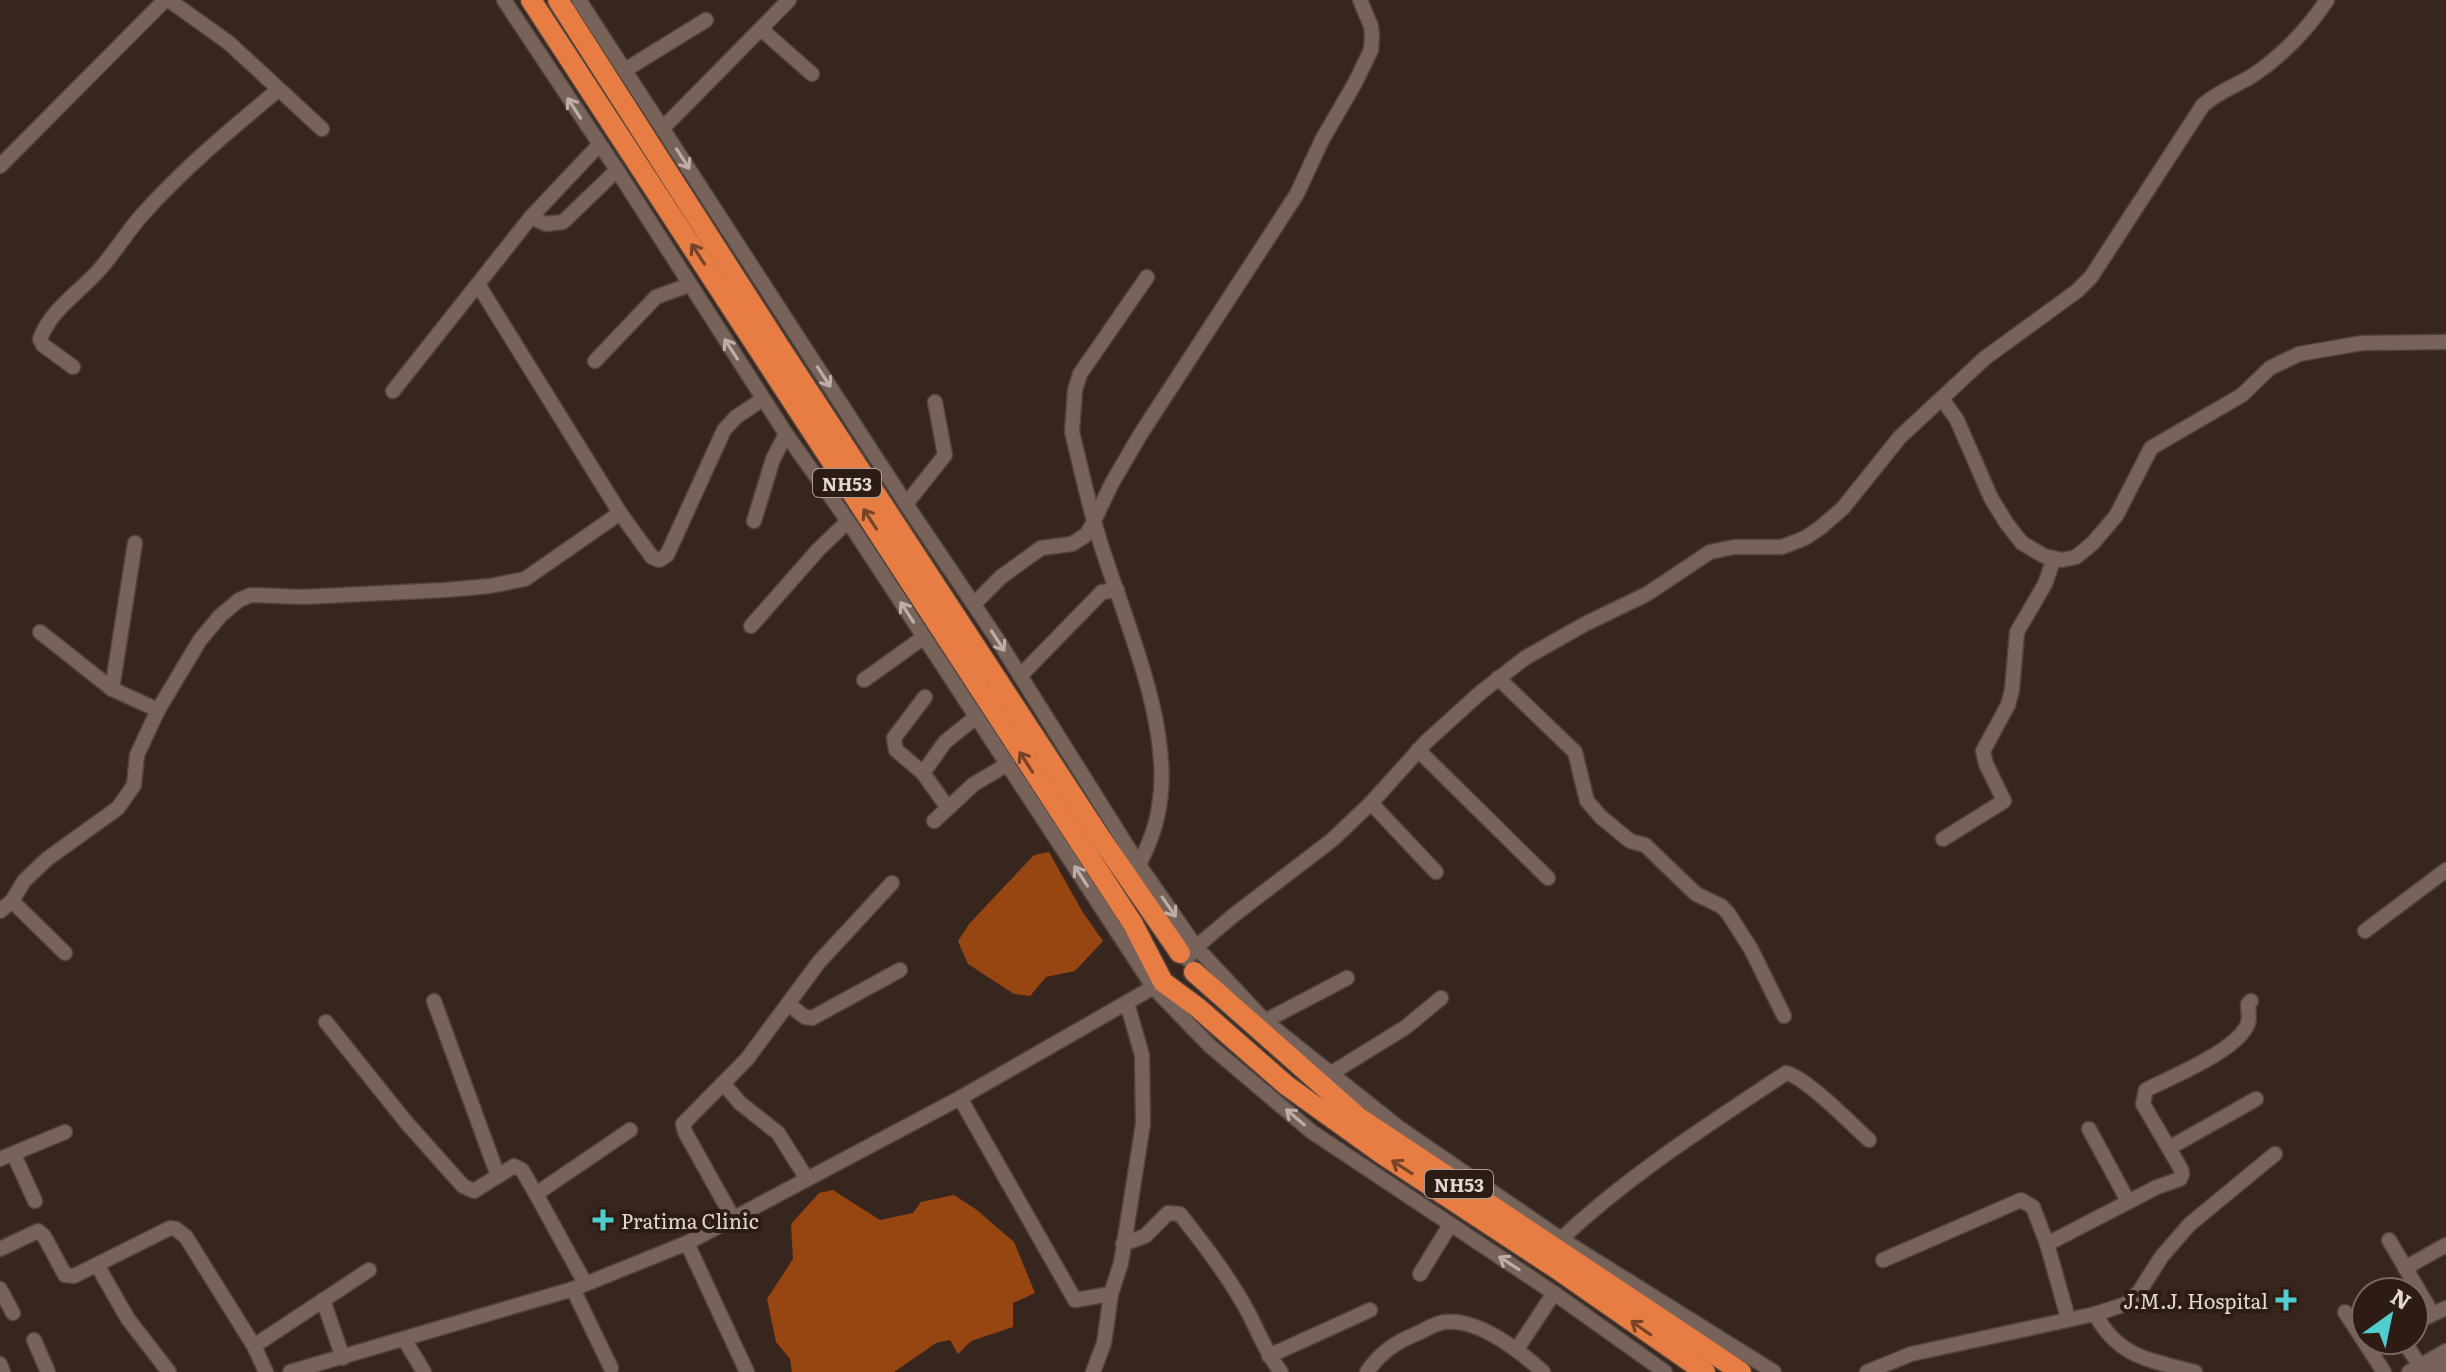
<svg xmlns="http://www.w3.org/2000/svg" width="2446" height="1372" font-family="Literata,serif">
<rect width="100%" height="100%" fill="#37261e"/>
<g fill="#974511">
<polygon points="1049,852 1082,911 1103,941 1075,971 1046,977 1030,996 1014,994 968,964 958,941 969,924 1034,855"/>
<polygon points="833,1190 880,1220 913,1213 921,1202 954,1195 977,1210 1014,1242 1035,1293 1013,1303 1013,1327 971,1341 958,1354 950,1340 936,1343 894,1372 792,1372 790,1359 776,1342 767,1299 793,1259 791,1224 819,1193"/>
</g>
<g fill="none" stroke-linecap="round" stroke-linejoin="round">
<defs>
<g id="minor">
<polyline points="169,0 229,43 322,129"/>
<polyline points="504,0 617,170 786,434 848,521 1154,988 1210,1046 1312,1132 1554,1293 1665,1372"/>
<polyline points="579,0 906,504 999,642 1139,865 1196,947 1265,1021 1398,1127 1561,1239 1774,1372"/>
<polyline points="761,29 812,74"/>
<polyline points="625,70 706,20"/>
<polyline points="663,128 789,0"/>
<polyline points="0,166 165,0"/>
<polyline points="531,217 546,224 563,222 617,170"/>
<polyline points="595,361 656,297 689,285"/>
<path d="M73,367l-30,-22 -3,-6c11,-30 40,-47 60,-70 15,-17 27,-37 42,-54 41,-46 89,-86 136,-125"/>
<polyline points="393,391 531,217 599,145"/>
<polyline points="1943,400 1957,420 1991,498 2007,524 2022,543 2044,556 2062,560 2076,557 2093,543 2116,516 2151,448 2242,395 2270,368 2299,354 2362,343 2446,342"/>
<polyline points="906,504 945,455 935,402"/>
<polyline points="620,513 652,557 659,560 667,555 724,430 736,417 763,399"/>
<polyline points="754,521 773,459 786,434"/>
<polyline points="974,604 1001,577 1041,548 1072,544 1086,535 1092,525 1112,483 1140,435 1297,194 1322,140 1355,83 1371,50 1372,36 1371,26 1360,0"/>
<polyline points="751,626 818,550 848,521"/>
<polyline points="40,632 112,689"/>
<polyline points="1020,676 1102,592 1117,590"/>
<polyline points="1498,678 1575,752 1587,801 1601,817 1630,841 1645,845 1696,894 1721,906 1728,913 1751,949 1784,1016"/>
<polyline points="864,680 924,637"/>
<polyline points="925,697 894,738 896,750 923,773 948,808"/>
<polyline points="158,710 200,640 220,616 239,600 251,595 303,597 445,590 490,586 525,579 620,513 479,286"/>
<polyline points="1418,750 1548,878"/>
<polyline points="923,773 945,742 976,717"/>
<polyline points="1371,803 1436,872"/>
<polyline points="934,821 974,784 1008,764"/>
<polyline points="1943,839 2004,801 1986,764 1983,751 2008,705 2012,690 2017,632 2045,584 2054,558"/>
<path d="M1139,865c9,-19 17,-37 20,-58 14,-78 -32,-182 -56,-256 -13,-39 -21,-79 -31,-119l3,-42 5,-16 67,-97"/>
<polyline points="12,901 65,953"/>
<polyline points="0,911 12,901 24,881 47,859 118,808 134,785 137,755 158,710 112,689 135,543"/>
<polyline points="2365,931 2446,870"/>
<path d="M1187,959l9,-12 38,-32 98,-75 39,-37 56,-62 53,-48 45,-35 60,-34 62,-30 63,-42 24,-5h48l23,-9 15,-10 23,-20 57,-71 85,-79 92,-67 14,-14 112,-172c15,-13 32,-19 49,-29 30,-20 55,-46 75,-76"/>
<polyline points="434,1001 498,1176"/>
<polyline points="788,1004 805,1017 812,1018 900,970"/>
<polyline points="1265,1021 1347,978"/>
<polyline points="326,1022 406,1122 463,1186 474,1191 514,1166 522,1170 536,1194"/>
<polyline points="1330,1074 1406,1027 1441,998"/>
<polyline points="723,1083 740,1103 778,1133 807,1179"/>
<polyline points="960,1098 1075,1300 1111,1294"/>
<polyline points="2089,1129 2128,1201"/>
<polyline points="2169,1148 2256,1099"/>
<polyline points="14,1155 35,1201"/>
<polyline points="0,1159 65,1132"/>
<polyline points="733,1218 685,1132 683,1124 747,1059 819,962 892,883"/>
<path d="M1561,1239c69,-65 147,-114 225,-166 20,4 66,52 83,67"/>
<polyline points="2389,1240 2432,1313"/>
<polyline points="687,1243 747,1372"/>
<path d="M1123,1244l22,-8 23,-23 12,1c25,32 49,63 68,98 11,21 18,41 33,60"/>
<polyline points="0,1249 38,1231 44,1236 65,1275 74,1276 170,1228 176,1229 186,1237 254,1346 266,1372"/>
<polyline points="1883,1260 2021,1200 2033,1207 2047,1244"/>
<polyline points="97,1265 128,1319 169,1372"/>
<polyline points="2405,1268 2446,1245"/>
<polyline points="1420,1274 1450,1225"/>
<polyline points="585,1283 536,1194 630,1130"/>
<polyline points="0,1289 13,1313"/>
<polyline points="573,1289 611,1368"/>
<polyline points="323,1300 343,1358"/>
<polyline points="2345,1312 2384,1372"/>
<polyline points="2095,1314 2126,1304 2139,1292 2162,1256 2190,1224 2275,1154"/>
<path d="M2068,1318l-21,-74 110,-57 23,-8 2,-5 -1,-5 -38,-65 3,-14c25,-13 93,-40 102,-67 2,-6 0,-13 0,-19l3,-3"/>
<polyline points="2414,1323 2446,1308"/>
<polyline points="404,1339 424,1372"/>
<polyline points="34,1340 48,1372"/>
<polyline points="2403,1340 2420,1366"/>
<polyline points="254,1346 369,1270"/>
<polyline points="1517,1349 1554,1293"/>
<polyline points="1269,1356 1370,1310"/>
<polyline points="0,1364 3,1372"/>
<polyline points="290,1372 573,1289 687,1243 960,1098 1159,984"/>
<polyline points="1093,1372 1104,1343 1111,1294 1121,1263 1143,1124 1142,1055 1127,1003"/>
<path d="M1367,1372c13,-19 27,-29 49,-38 9,-4 19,-11 29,-12 33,-4 75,29 98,50"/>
<path d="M1867,1372l44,-18 184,-40c24,44 55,46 100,58"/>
<polyline points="2409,1372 2446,1351"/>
<polyline points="2430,1372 2446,1364"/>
</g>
<g id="highway">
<polyline points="531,0 1133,924 1163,982 1197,1007 1286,1085 1382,1154 1560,1271 1705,1372"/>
<polyline points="558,0 779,346 1100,837 1180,953"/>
<polyline points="1194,972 1358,1117 1741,1372"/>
</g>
</defs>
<use href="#minor" stroke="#51433c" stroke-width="17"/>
<use href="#highway" stroke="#51433c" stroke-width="23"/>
<use href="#minor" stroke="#77635a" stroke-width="14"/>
<use href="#highway" stroke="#e77d43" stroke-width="20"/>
</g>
<defs><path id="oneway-shaft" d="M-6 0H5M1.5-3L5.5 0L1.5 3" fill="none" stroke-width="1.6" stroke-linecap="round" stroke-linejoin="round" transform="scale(2)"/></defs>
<g stroke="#bdaea7">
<use href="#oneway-shaft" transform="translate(574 108) rotate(-123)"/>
<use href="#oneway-shaft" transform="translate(683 159) rotate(57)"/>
<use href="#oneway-shaft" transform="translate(731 349) rotate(-123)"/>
<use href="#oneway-shaft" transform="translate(824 377) rotate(57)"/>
<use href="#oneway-shaft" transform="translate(907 612) rotate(-123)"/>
<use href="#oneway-shaft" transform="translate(998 641) rotate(57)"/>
<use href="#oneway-shaft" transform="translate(1081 876) rotate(-123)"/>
<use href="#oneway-shaft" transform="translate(1169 907) rotate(55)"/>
<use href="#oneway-shaft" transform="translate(1295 1117) rotate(-140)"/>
<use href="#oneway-shaft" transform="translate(1509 1263) rotate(-147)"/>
</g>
<g stroke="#774327">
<use href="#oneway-shaft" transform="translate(698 254) rotate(-123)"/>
<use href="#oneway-shaft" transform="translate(870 519) rotate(-123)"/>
<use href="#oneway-shaft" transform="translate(1026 762) rotate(-123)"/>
<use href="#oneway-shaft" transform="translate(1402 1167) rotate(-147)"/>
<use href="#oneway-shaft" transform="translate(1641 1328) rotate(-145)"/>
</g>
<g fill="#52cdcf" stroke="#2d1c14" stroke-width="3">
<path d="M599 1208h8v8h8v8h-8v8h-8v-8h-8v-8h8z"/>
<path d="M2282 1288h8v8h8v8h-8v8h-8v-8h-8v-8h8z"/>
</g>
<g text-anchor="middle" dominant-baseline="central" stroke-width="8" stroke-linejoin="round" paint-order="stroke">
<g fill="#2d1c14" stroke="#ac9f98" stroke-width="2">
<rect x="813" y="469" width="68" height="28" rx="6"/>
<rect x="1425" y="1170" width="68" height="28" rx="6"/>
</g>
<g font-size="18" font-weight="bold" fill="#e3d7d1">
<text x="847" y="483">NH53</text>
<text x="1459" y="1184">NH53</text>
</g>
<g font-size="20" fill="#e3d7d1" stroke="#2d1c14" text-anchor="start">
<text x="621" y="1220">Pratima Clinic</text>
<text x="2268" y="1300" text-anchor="end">J.M.J. Hospital</text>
</g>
</g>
<g transform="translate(2390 1316) rotate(33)"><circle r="38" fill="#2d1c14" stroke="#766760" stroke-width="2"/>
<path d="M0-6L14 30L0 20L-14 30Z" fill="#52cdcf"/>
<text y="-12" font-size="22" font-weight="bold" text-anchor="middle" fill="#e3d7d1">N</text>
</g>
</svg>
